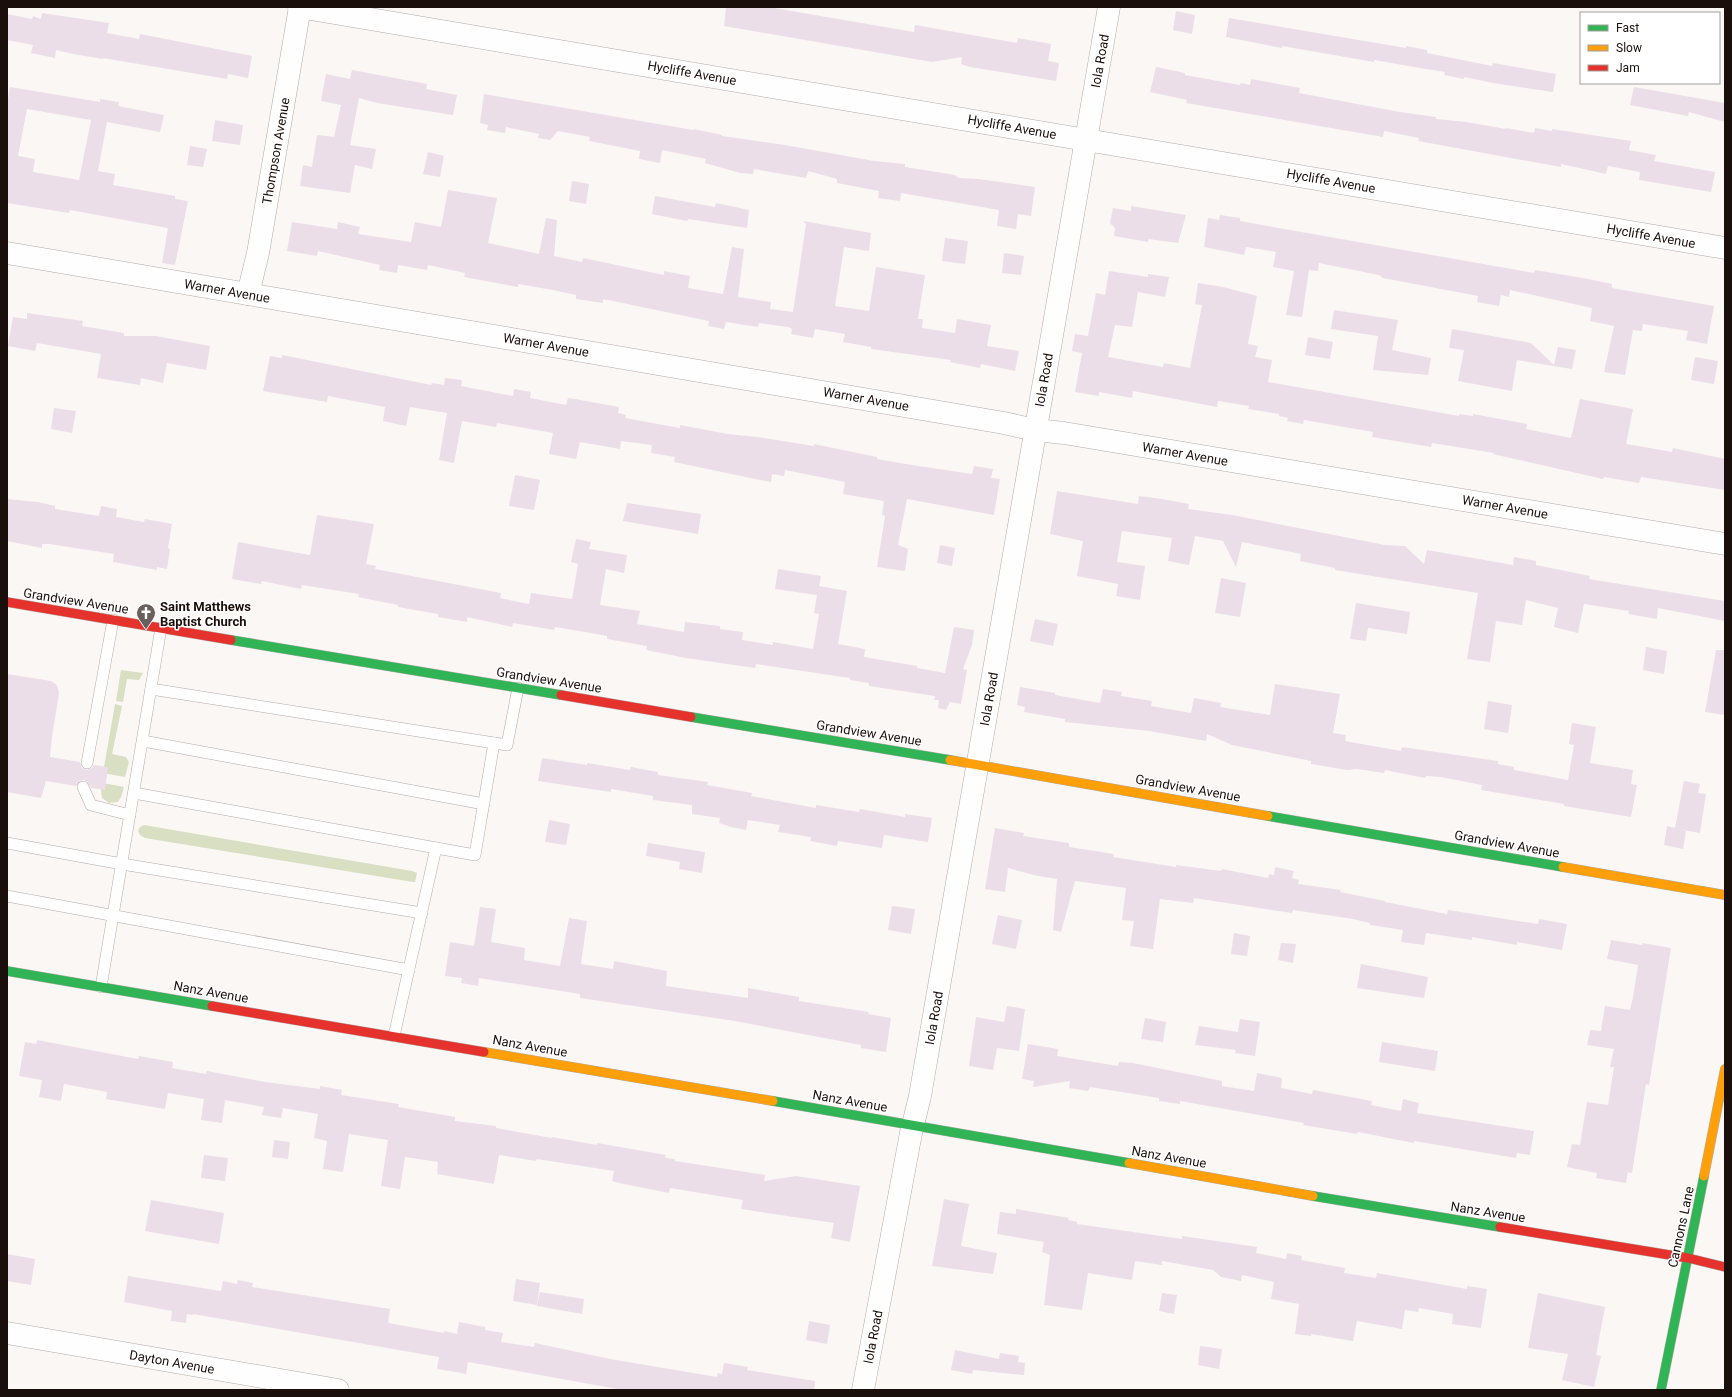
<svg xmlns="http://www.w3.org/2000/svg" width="1732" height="1397" font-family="Roboto,sans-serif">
<rect width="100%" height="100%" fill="#fbf7f5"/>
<g fill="#d9dfc2">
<polygon points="121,670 143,673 139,680 127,679 123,702 116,701"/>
<polygon points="115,704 122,706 112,754 126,757 129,762 125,777 103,773"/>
<polygon points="103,783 124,787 121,797 118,802 109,803 102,798 101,791"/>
<polygon points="144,825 412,871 417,873 415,882 413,882 145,838 140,835 138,831 140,827"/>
</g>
<g fill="#ecdee8" fill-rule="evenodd">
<polygon points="726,7 768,7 914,32 915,25 1017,43 1018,38 1051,44 1048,61 1059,63 1056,81 970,67 961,64 962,57 932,62 724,26"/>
<polygon points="1176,11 1195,15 1192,34 1173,30"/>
<polygon points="42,13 109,23 107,33 139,39 140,34 252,56 248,78 228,74 227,79 103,58 103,59 73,54 56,50 55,58 31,53 33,45 7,40 7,14 32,19 33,16 41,19"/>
<polygon points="1229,18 1406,48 1406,46 1427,50 1427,53 1492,66 1493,63 1556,74 1553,92 1493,83 1464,77 1464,79 1444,75 1445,72 1420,68 1374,60 1374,62 1282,46 1282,48 1226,37"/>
<polygon points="1156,67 1185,73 1185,75 1240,85 1241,83 1250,85 1251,79 1300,88 1299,93 1400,112 1436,117 1436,119 1466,122 1506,129 1506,128 1534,133 1535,128 1552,131 1552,129 1631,141 1629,150 1656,155 1654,161 1715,172 1711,192 1639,180 1640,172 1608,166 1606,174 1561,164 1561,167 1418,141 1419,138 1384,131 1383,137 1186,103 1187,100 1150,92"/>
<polygon points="352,70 427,84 426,89 457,95 453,115 377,103 359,98 350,145 376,149 372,169 355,165 350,193 300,186 303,165 312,167 317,135 334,137 341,105 321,101 326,74 350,79"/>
<path d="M10,87l90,15v-3l19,3 -1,4 46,9 -4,17 -53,-10 -9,49 17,3 -2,11 62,11v3l13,2 -13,64 -13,-2 6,-35 -98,-18 -1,3 -62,-10v-98zM27,109l64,11 -12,60 -46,-8 2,-13 -17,-3z"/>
<polygon points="1634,87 1725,103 1725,122 1689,112 1688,116 1630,105"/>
<polygon points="484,94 693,130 694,129 703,131 722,135 722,136 785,145 874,161 905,164 905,167 955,175 959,178 979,179 1035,187 1031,216 1018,214 1016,229 997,226 999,210 901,193 900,201 878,198 879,191 837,183 837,179 808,171 806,178 754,169 753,174 740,173 705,163 706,159 662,150 660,163 639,159 640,151 589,141 590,137 558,131 550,140 538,138 539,134 506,127 505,133 487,130 488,125 480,123"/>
<polygon points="215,120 243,125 240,145 212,141"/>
<polygon points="190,146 207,149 203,167 187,165"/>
<polygon points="428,152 444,156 440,177 423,174"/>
<polygon points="572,181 589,184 586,204 569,201"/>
<polygon points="448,190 497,198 488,243 539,254 546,218 557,220 554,256 582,262 583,258 664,275 664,271 690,276 688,288 723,294 732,247 744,249 738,297 771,302 770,309 793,312 806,224 803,221 871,233 869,251 844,247 835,306 869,311 876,267 925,275 918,319 923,319 922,328 955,333 957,319 991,325 987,346 1019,351 1015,371 981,364 980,368 950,362 951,360 871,349 871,347 843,342 845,334 815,329 813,338 791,334 792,329 788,327 759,323 758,327 726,322 724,329 708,326 709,321 603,299 603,303 576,299 576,295 553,290 518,284 518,287 464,277 465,273 428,265 427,270 398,265 397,273 379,270 380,265 318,251 317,256 287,251 292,222 337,229 338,222 360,227 358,234 411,242 415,222 441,227"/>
<polygon points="655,196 715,207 716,203 749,210 747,228 688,219 687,221 652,214"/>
<polygon points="1131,206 1186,215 1178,243 1148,239 1148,242 1114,236 1115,228 1110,223 1113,208 1131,211"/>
<polygon points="1220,215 1240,218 1240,221 1273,227 1534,273 1535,270 1583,278 1612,284 1612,288 1714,306 1707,344 1686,340 1688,331 1643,324 1642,331 1633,330 1625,375 1604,372 1614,326 1590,321 1592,308 1510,290 1509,297 1501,295 1499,306 1477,302 1478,296 1383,278 1379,275 1319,263 1318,271 1309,270 1302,317 1286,315 1294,271 1273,267 1276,252 1246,247 1244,255 1204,247 1208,218 1219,220"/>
<polygon points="945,238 968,241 965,264 942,261"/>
<polygon points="1004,253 1024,256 1021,275 1002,273"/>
<polygon points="1109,271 1148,277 1148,274 1169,277 1165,297 1138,292 1132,327 1115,325 1108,357 1163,367 1164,363 1190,368 1202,305 1195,304 1198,283 1223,287 1257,296 1248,344 1258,346 1255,357 1272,360 1268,382 1459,416 1459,414 1473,416 1473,414 1527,424 1526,429 1571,438 1580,399 1633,409 1626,444 1667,451 1672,452 1673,448 1725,459 1725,490 1641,477 1639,483 1604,477 1603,479 1493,454 1494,453 1432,443 1431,447 1372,437 1373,432 1304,420 1303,424 1287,421 1288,418 1279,416 1279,414 1248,409 1249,406 1218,401 1217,407 1133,391 1132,398 1099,392 1099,396 1075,392 1082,353 1072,351 1075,334 1088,336 1096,293 1105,295"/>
<polygon points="1334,310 1398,320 1392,350 1431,358 1428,375 1373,370 1378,336 1331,329"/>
<polygon points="27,313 83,321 82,326 124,333 124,336 156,336 210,346 206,370 167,363 163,383 141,378 140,385 97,378 101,354 37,343 35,351 8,346 13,317 27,319"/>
<polygon points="1452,329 1531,343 1554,365 1558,347 1576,350 1572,369 1517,360 1512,391 1458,381 1464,350 1449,348"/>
<polygon points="1308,337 1333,342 1330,359 1305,355"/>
<polygon points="282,355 431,385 432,383 444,385 445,378 462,380 461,386 513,396 514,389 531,392 530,398 566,405 568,398 575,399 619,407 618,413 626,415 625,418 680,428 680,425 728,434 757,437 814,446 814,444 877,457 877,459 912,465 972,474 974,466 993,469 991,478 1000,479 994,515 907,499 898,545 908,549 905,571 877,567 885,516 882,515 884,501 843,494 845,482 785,470 784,476 772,474 771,482 760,480 674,462 675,457 651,453 652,445 621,441 620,449 580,442 576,459 549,454 553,433 497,423 496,427 462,421 454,463 439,460 447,413 410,407 406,426 383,421 385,407 328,396 327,402 263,391 270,356 282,358"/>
<polygon points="1695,357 1718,361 1714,384 1691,380"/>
<polygon points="54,408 76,411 72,433 51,429"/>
<polygon points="515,475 540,480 534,510 509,506"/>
<polygon points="1057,491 1138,504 1139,496 1162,499 1189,504 1188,509 1232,515 1385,545 1405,546 1424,564 1427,550 1513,565 1514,557 1536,561 1536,565 1590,576 1589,579 1725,601 1725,621 1658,608 1657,619 1628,614 1629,611 1584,604 1578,633 1554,627 1558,608 1526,600 1522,625 1496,621 1490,662 1467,659 1478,593 1335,570 1335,568 1300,561 1301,554 1242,542 1236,567 1223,541 1195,536 1189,565 1168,561 1172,538 1122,531 1117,562 1145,566 1140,600 1116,596 1118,584 1077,576 1083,541 1050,534"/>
<polygon points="7,499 38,502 55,506 55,509 99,516 101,506 117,509 116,517 144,522 145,519 172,524 168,548 170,549 167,569 157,567 157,570 113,562 114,554 49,544 42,544 42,548 7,541"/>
<polygon points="627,503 701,514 698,534 623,521"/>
<polygon points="317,515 374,524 366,564 376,566 375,569 501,593 500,598 529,604 531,593 572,599 578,564 571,562 576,539 591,542 589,549 627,555 624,573 606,569 600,605 640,611 637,624 684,632 685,622 720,626 720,629 743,632 742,640 773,645 773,642 813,649 819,614 814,613 817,595 775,589 778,569 821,576 819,586 847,591 838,644 865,649 864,657 917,666 917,668 945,673 954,627 974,630 972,645 963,669 967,670 961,704 950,702 946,710 938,708 939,700 934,700 935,696 869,686 869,683 850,680 850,678 756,664 755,668 686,658 646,650 647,646 607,639 607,636 585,632 555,627 554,630 513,623 512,627 467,617 467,622 438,617 438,614 398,607 398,605 358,597 359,594 302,585 301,589 262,581 261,584 232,579 238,542 310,555"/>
<polygon points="940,545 955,548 952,566 937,563"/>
<polygon points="1221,578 1246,583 1240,617 1215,613"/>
<polygon points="1356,603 1410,612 1407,634 1368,628 1366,641 1350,639"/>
<polygon points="1035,619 1058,624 1053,646 1030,641"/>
<polygon points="1646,647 1667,651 1664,674 1643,670"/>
<polygon points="1716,650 1725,650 1725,715 1705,712"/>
<polygon points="7,674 51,681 57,685 59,693 52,737 50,757 80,762 82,768 86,770 92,768 94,765 108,767 105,790 91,788 87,782 84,780 80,781 76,786 46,781 41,798 7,792"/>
<polygon points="1275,684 1340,694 1333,733 1346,735 1345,741 1401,751 1402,747 1498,761 1498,764 1514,767 1514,770 1568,780 1574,745 1569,744 1572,723 1596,727 1590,763 1633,770 1631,784 1637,785 1631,817 1564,806 1564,804 1481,790 1482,785 1441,777 1426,776 1425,778 1385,770 1384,773 1357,769 1347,770 1311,764 1311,761 1232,745 1207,734 1206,741 1149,731 1065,722 1065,719 1024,712 1025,707 1017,705 1020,687 1055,693 1055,695 1100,703 1103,689 1122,692 1121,696 1152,701 1151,706 1191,713 1194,698 1221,703 1220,707 1270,715"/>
<polygon points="1488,701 1512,705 1508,733 1484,729"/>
<polygon points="542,758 587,765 587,763 630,770 631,767 658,772 658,775 708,782 707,785 752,793 751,796 816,808 816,805 859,812 860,809 905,817 905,814 932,818 928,842 884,835 882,848 838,841 837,846 810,841 811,837 778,832 780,825 748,820 746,830 731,827 719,823 720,818 692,814 692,805 653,800 653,796 611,789 611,792 538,781"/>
<polygon points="1684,781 1700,784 1698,793 1706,794 1700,833 1677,829 1686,831 1683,849 1664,845 1667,826 1675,828"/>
<polygon points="549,820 570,824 566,845 545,842"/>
<polygon points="995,828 1024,833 1023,836 1069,843 1069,847 1114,854 1113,857 1176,867 1176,865 1221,871 1222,869 1268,878 1269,874 1274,875 1275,867 1294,871 1292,878 1299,880 1298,884 1341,890 1340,892 1385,901 1385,902 1447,914 1448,910 1538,924 1539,919 1567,924 1562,950 1517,942 1517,945 1472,937 1472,940 1426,933 1424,945 1401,942 1403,930 1370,925 1370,923 1353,919 1293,910 1292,913 1194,898 1193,903 1160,899 1153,949 1130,946 1134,921 1122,920 1126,888 1075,881 1061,932 1053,930 1057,879 1038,876 1008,868 1005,892 985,889"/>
<polygon points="648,843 705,852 702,873 679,869 680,862 646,856"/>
<polygon points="892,906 915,909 911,934 888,930"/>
<polygon points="480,907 496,909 491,942 525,948 524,960 560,966 569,918 587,921 581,964 613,969 614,961 667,971 666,986 748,998 748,988 799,997 799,1001 869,1012 868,1014 891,1018 886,1052 861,1048 861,1045 735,1021 580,998 580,994 479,978 478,986 461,983 462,978 445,976 450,942 474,946"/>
<polygon points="998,915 1022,920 1016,949 992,944"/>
<polygon points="1234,933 1250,936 1247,956 1231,954"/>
<polygon points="1611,940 1642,945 1642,943 1671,948 1651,1073 1649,1085 1646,1084 1632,1173 1628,1172 1626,1183 1596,1178 1597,1173 1567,1167 1572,1144 1580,1145 1587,1102 1608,1105 1614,1067 1610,1067 1614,1049 1587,1045 1590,1030 1601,1031 1605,1006 1630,1010 1633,997 1638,965 1607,959"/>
<polygon points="1281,943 1296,944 1293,963 1278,960"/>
<polygon points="1361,964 1428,977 1424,998 1357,988"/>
<polygon points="1007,1006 1025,1009 1019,1051 997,1048 993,1070 969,1066 976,1017 1004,1022"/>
<polygon points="1145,1018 1166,1022 1163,1042 1141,1039"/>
<polygon points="1240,1019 1260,1022 1255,1056 1235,1053 1236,1050 1195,1045 1199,1026 1238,1032"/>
<polygon points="37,1040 138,1059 139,1056 173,1062 172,1068 206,1074 207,1071 265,1082 320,1089 320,1086 342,1090 341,1095 399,1104 398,1107 455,1117 455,1121 496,1126 496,1128 552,1138 552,1137 597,1145 597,1143 666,1155 665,1158 675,1159 675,1161 765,1175 764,1181 796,1176 860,1186 850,1242 831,1238 834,1223 741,1209 743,1200 670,1188 669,1193 619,1183 612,1181 614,1171 537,1159 536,1161 499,1155 494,1184 437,1174 438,1162 405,1157 400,1189 381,1186 388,1140 349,1134 343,1172 323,1169 327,1141 314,1138 318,1114 283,1108 281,1118 262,1115 264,1107 225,1100 222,1123 201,1120 204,1099 168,1093 165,1109 106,1099 107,1092 64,1084 61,1101 39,1097 42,1080 19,1076 25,1042 36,1044"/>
<polygon points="1382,1042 1438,1051 1435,1071 1379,1062"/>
<polygon points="1028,1044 1058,1049 1057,1056 1118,1066 1119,1062 1133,1063 1222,1081 1222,1086 1254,1091 1257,1073 1282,1078 1281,1088 1312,1094 1313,1090 1372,1101 1371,1105 1401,1111 1403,1099 1419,1103 1417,1113 1534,1131 1530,1155 1517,1153 1516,1158 1414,1141 1414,1143 1358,1132 1357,1134 1303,1125 1304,1123 1180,1101 1180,1104 1159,1101 1159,1098 1090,1087 1088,1091 1069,1088 1070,1081 1033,1087 1034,1081 1022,1079"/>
<polygon points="274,1140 290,1142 288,1159 272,1157"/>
<polygon points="204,1155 228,1158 225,1181 201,1178"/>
<polygon points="944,1199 969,1204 961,1246 997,1253 993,1274 932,1266"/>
<polygon points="151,1200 224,1213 219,1244 145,1231"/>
<polygon points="1016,1209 1069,1218 1068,1220 1077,1222 1077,1224 1182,1239 1182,1236 1257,1247 1256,1253 1286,1259 1287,1253 1302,1256 1301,1260 1345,1268 1344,1273 1376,1278 1377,1273 1467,1289 1467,1286 1487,1289 1481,1328 1452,1324 1453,1314 1419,1308 1418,1312 1405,1310 1402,1329 1357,1321 1353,1341 1311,1334 1311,1336 1295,1334 1299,1304 1271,1299 1274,1282 1242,1275 1241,1281 1221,1277 1213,1270 1162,1261 1162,1265 1135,1261 1132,1280 1088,1273 1082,1310 1044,1305 1050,1255 1042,1252 1044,1242 997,1234 1000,1212 1016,1214"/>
<polygon points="7,1254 35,1259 31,1285 7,1281"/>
<polygon points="128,1276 221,1291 223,1281 237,1284 238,1280 253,1283 252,1287 390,1309 388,1323 444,1333 444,1331 457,1334 459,1322 485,1327 485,1330 503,1333 501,1342 534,1347 535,1343 610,1359 717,1377 718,1373 722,1374 724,1363 748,1367 747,1370 815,1381 814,1390 623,1390 468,1362 466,1374 456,1372 437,1369 439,1357 193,1314 193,1315 187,1314 186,1323 171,1321 172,1311 124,1302"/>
<polygon points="516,1279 540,1283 537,1305 513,1301"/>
<polygon points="540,1292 584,1299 582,1314 537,1306"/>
<polygon points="1162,1293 1177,1295 1174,1314 1159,1311"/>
<polygon points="1538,1293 1605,1307 1596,1355 1601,1356 1594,1387 1562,1380 1568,1354 1528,1348"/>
<polygon points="809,1321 830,1325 827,1344 806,1340"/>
<polygon points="1200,1346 1222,1349 1219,1369 1198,1365"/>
<polygon points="955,1350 999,1359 1000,1353 1019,1356 1018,1362 1025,1363 1024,1375 973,1370 972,1374 951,1370"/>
</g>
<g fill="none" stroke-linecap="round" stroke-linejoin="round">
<defs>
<g id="lane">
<polyline points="151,689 507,745 518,688"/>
<polyline points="143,741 484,804"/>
<polyline points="87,763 113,620"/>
<polyline points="83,787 91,805 130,815"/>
<polyline points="134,793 475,855 494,743"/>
<polyline points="7,843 122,864 422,913"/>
<polyline points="7,896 409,970"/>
<polyline points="101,987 161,628"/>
<polyline points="394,1036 436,848"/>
</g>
<g id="street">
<polyline points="299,7 1725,248"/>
<polyline points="7,253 1004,423 1035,430 1064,433 1725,544"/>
<polyline points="248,294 258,253 300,7"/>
<polyline points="7,1333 338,1390"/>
<polyline points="863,1390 911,1133 920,1096 1109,7"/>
</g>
<g id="fast">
<polyline points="231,640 561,695"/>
<polyline points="691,717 950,760"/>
<polyline points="1268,816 1563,867"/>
<polyline points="7,971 212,1006"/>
<polyline points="773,1101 1129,1163"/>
<polyline points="1313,1196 1500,1227"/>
<polyline points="1661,1390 1704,1176"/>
</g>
<g id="slow">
<polyline points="950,760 1268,816"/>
<polyline points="1563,867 1725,895"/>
<polyline points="484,1052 773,1101"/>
<polyline points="1129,1163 1313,1196"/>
<polyline points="1704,1176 1725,1069"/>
</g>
<g id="jam">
<polyline points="7,602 231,640"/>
<polyline points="561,695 691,717"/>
<polyline points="212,1006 484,1052"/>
<polyline points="1500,1227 1688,1258 1725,1267"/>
</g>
</defs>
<use href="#lane" stroke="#b2aba7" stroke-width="12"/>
<use href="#street" stroke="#b2aba7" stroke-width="23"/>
<use href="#fast" stroke="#b2aba7" stroke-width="10"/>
<use href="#slow" stroke="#b2aba7" stroke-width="10"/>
<use href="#jam" stroke="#b2aba7" stroke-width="10"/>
<use href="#lane" stroke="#fefefe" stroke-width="11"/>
<use href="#street" stroke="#fefefe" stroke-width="22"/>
<use href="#fast" stroke="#30b455" stroke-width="9"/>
<use href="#slow" stroke="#ff9f0a" stroke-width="9"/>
<use href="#jam" stroke="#e5322d" stroke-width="9"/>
</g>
<defs>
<symbol id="church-pin" viewBox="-11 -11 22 30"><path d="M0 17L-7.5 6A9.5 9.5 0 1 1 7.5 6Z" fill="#69605d" stroke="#fff"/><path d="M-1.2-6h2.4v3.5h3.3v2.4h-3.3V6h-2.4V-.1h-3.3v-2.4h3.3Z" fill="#fff"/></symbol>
</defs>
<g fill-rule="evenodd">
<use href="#church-pin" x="135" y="602" width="22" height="30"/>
</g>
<g text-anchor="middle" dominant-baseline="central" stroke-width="3" stroke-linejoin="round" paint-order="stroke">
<g font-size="13" fill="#1a0f0b" stroke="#fff">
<text transform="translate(1100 61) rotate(-80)">Iola Road</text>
<text transform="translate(692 73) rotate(10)">Hycliffe Avenue</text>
<text transform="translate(1012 127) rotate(10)">Hycliffe Avenue</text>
<text transform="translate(276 151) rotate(-80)">Thompson Avenue</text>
<text transform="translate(1331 181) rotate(10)">Hycliffe Avenue</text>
<text transform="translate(1651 236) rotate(10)">Hycliffe Avenue</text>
<text transform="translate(227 291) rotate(10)">Warner Avenue</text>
<text transform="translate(546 345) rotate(10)">Warner Avenue</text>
<text transform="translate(1044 380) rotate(-80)">Iola Road</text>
<text transform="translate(866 399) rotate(10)">Warner Avenue</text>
<text transform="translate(1185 454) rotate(10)">Warner Avenue</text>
<text transform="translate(1505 507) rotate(10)">Warner Avenue</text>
<text transform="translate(76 601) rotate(9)">Grandview Avenue</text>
<text transform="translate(549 680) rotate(9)">Grandview Avenue</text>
<text transform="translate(989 699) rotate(-80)">Iola Road</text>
<text transform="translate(869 733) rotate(9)">Grandview Avenue</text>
<text transform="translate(1188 788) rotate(10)">Grandview Avenue</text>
<text transform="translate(1507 844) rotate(10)">Grandview Avenue</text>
<text transform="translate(211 992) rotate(10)">Nanz Avenue</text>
<text transform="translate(934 1018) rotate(-80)">Iola Road</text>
<text transform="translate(530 1046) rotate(10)">Nanz Avenue</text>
<text transform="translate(850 1101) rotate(10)">Nanz Avenue</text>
<text transform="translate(1169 1157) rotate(10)">Nanz Avenue</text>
<text transform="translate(1488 1212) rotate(9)">Nanz Avenue</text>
<text transform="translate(1681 1227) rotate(-78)">Cannons Lane</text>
<text transform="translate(873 1337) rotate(-79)">Iola Road</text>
<text transform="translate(172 1362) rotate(10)">Dayton Avenue</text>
</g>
<g font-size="13" font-weight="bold" fill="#1a0f0b" stroke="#fff" text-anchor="start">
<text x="160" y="606">Saint Matthews<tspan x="160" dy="15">Baptist Church</tspan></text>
</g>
</g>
<rect width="1732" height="1397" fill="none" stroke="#1a0f0b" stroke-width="16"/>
<rect x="1580" y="12" width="140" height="72" fill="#ffffff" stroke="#a39f9d"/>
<rect x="1588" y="25" width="20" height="6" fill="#30b455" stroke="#a39f9d"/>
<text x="1616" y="32" font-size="12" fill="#1a0f0b">Fast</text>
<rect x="1588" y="45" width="20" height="6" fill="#ff9f0a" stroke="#a39f9d"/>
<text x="1616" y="52" font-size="12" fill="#1a0f0b">Slow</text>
<rect x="1588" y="65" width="20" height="6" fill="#e5322d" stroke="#a39f9d"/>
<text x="1616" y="72" font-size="12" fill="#1a0f0b">Jam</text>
</svg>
